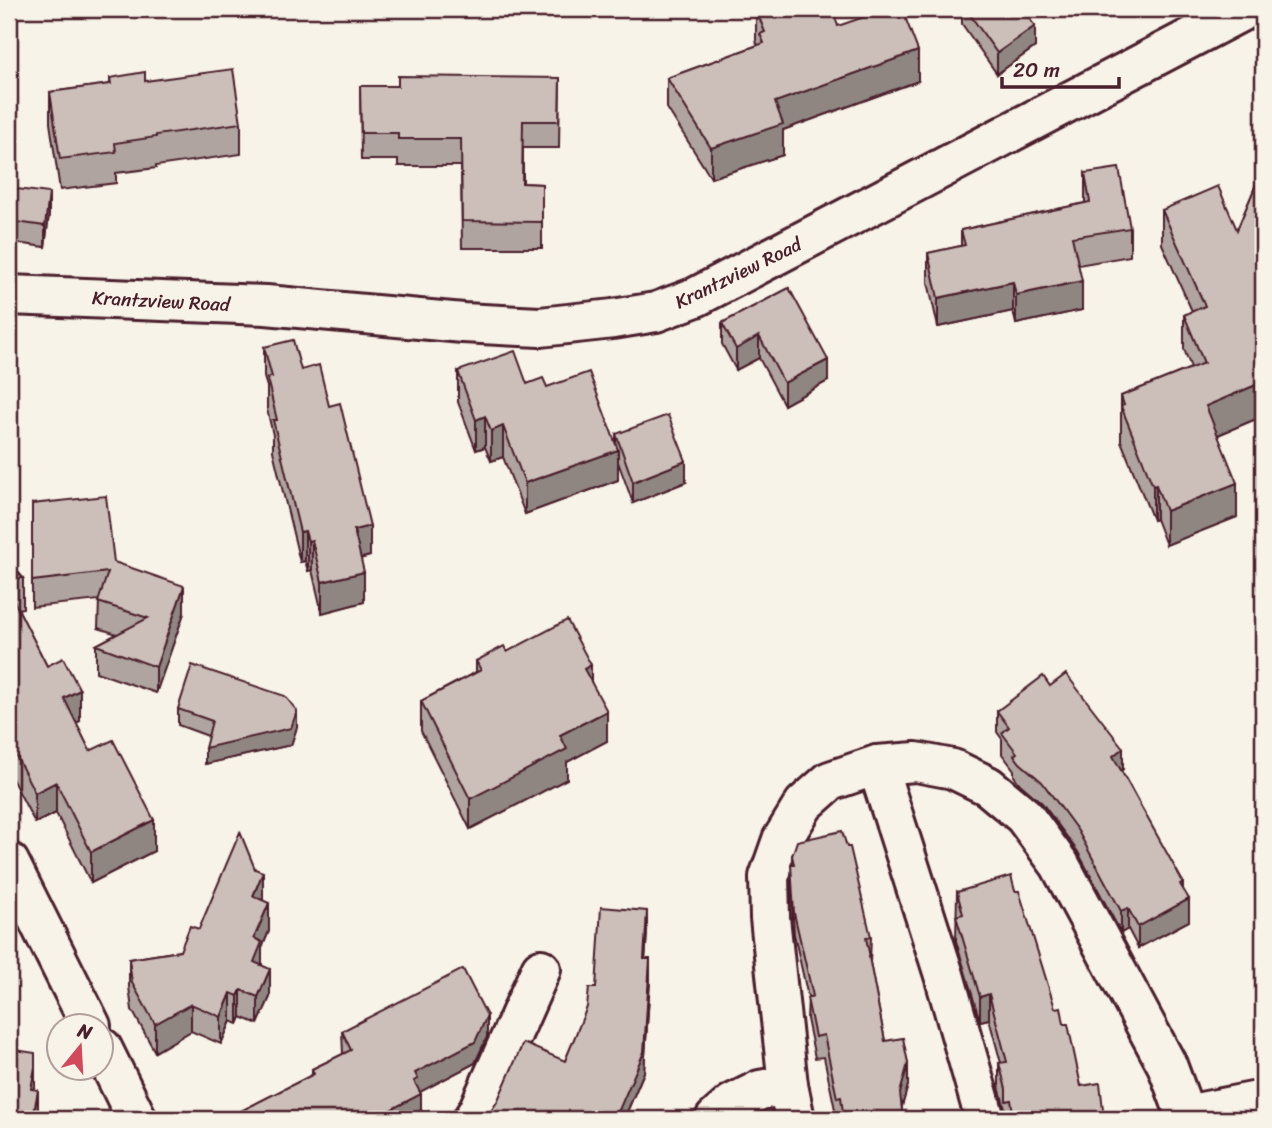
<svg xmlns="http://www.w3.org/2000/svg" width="1272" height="1128" font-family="Sriracha,sans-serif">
<rect width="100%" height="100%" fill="#f7f3e8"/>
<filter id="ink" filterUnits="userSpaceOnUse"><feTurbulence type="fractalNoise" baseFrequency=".0143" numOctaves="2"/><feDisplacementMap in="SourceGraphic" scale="14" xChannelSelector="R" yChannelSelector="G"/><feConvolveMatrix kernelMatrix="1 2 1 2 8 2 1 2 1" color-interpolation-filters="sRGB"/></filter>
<g filter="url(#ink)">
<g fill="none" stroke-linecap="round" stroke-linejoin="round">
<defs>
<g id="minor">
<polyline points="9,295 266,305 463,323 540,327 613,319 656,312 696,297 1246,9"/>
<polyline points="877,765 944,975 985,1119"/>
<polyline points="9,862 91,1026"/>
<polyline points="102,1048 137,1119"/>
<polyline points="1186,1115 1263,1100"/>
<polyline points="473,1119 478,1111 541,969"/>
<polyline points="715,1119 732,1104 760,1090 788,1085"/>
<polyline points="795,1119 788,1085 770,918 769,877 782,840 804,804 830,781 877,765 916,762 953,769 988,786 1024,816 1060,865 1167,1065 1187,1119"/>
</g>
</defs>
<use href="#minor" stroke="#4a1f2b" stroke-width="44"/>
<use href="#minor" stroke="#f7f3e8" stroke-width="38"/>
</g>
<g fill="#afa49f" stroke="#4a1f2b" stroke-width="2">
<polygon points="962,9 1022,9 1035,47 997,74 962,24"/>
<polygon points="756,10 830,13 838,26 918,81 783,130 783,155 711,178 667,108 667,78 758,45 756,41"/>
<polygon points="110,78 145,81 241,123 241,154 156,166 156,168 116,173 116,183 60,190 50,123 50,92 110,84"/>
<polygon points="560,78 559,148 523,148 523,183 542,184 542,248 462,248 461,166 398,166 398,160 361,160 360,86 398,86"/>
<polygon points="1263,168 1263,416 1218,435 1237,517 1166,545 1156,519 1153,520 1121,441 1121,396 1191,368 1184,349 1184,315 1192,311 1162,244 1162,210 1237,230"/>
<polygon points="1085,173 1130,228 1130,256 1078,265 1082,310 1016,324 1013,311 938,327 928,282 928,253 961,246 961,230 1085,203"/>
<polygon points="9,188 49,214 45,247 9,242"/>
<polygon points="789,288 828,381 784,405 759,358 736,370 722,344 722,323"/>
<polygon points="264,347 301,370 329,406 370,556 360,559 364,602 322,613 312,570 308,571 305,561 300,562 273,451 273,435 267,409 267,387 264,377"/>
<polygon points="458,371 547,387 616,443 616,434 686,482 633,503 618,462 618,480 525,514 503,457 491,461 485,447 476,450 458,402"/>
<polygon points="32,504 114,562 184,613 156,693 96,672 96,645 117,634 98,628 99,600 32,607"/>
<polygon points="9,562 23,578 23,608 18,609 47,666 80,721 76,723 90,751 154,851 91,883 56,813 35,823 9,773"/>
<polygon points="507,652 591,681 607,741 567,762 567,779 470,829 421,731 421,701 476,672 476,661"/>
<polygon points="1050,686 1123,769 1121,771 1183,890 1189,921 1138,948 1128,929 1121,933 1078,852 1042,803 1020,784 1014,776 1014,770 1002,754 1002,739 997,732 997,711"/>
<polygon points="178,709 297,727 291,745 205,764 208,736 178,725"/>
<polygon points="792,856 871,937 870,963 885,1041 908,1085 901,1108 903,1119 837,1119 824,1057 815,1058 807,1019 808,997 794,934 791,886"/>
<polygon points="957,892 1055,1008 1064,1024 1081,1086 1104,1119 1006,1119 1006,1112 999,1087 999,1063 1001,1063 989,1019 980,1021 956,941"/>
<polygon points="263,900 269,931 262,948 262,966 270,997 258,1024 241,1017 238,1024 231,1021 221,1044 191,1031 155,1052 132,1010 129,987 129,959 180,951 199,929"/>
<polygon points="647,932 645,959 650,980 644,1072 624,1119 480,1119 565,1061 596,988"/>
<polygon points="342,1031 487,1037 475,1063 419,1092 421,1116 414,1119 235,1119 235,1114 312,1075 312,1069 343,1054"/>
</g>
<g fill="#8f8682" stroke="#4a1f2b" stroke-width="2">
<polygon points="1035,26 1035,47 997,74 997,53"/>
<polygon points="918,51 918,81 783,130 783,155 711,178 711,148 775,102"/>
<polygon points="49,193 49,214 45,247 45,226"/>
<polygon points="1082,281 1082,310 1016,324 1016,295"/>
<polygon points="1013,282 1013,311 938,327 938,298"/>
<polygon points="759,336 759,358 736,370 736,349"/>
<polygon points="828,360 828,381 784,405 784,383"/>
<polygon points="1263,382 1263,416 1206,440 1206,406"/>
<polygon points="485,416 485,447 476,450 476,420"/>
<polygon points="503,426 503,457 491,461 491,431"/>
<polygon points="618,450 618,480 525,514 525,483"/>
<polygon points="686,461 686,482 633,503 633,482"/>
<polygon points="1237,483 1237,517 1166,545 1166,511"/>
<polygon points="1156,485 1156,519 1153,520 1153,486"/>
<polygon points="370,526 370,556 354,560 354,530"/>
<polygon points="305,531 305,561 300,562 300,532"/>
<polygon points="312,540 312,570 308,571 308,541"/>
<polygon points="364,572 364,602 322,613 322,582"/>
<polygon points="184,586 184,613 156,693 156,667"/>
<polygon points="591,665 591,696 584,669"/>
<polygon points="80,690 80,721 64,729 64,698"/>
<polygon points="297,711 297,727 291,745 205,764 205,748"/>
<polygon points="607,711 607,741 567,762 567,779 470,829 470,799 560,735"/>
<polygon points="1123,748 1123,769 1113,777 1113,756"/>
<polygon points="56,782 56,813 35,823 35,793"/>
<polygon points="154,820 154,851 91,883 91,852"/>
<polygon points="263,872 263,900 253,924 253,896"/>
<polygon points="1183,882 1183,902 1189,899 1189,921 1138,948 1138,927 1180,884"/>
<polygon points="269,903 269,931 262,948 262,969 254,990 254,938"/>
<polygon points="1128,908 1128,929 1121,933 1121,911"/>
<polygon points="647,911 647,932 644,979 644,959"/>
<polygon points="650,959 650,980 644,1072 624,1119 616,1119"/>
<polygon points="270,969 270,997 258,1024 258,997"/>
<polygon points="241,990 241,1017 238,1024 238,996"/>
<polygon points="231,993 231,1021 221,1044 221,1017"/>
<polygon points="989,994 989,1019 980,1021 980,997"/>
<polygon points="191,1004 191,1031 155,1052 155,1024"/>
<polygon points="487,1016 487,1037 475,1063 418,1093 421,1094 421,1116 414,1119 373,1119 414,1081 415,1073"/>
<polygon points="908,1063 908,1085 900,1114 900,1093"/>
<polygon points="35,1067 35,1097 31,1089"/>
<polygon points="38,1090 38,1119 33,1119"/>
</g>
<g fill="#ccbfb9" stroke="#4a1f2b" stroke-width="2">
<polygon points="760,9 828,9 830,13 833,12 838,26 887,9 902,9 918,51 775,102 783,124 711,148 667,78 764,43 760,34 765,32 756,10"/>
<polygon points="966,9 1022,9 1035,26 997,53"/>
<polygon points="233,69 241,123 156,135 156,137 115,143 116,152 60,159 50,92 111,84 110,78 145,72 145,81"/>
<polygon points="398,76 560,78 559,121 523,121 522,183 542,184 542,222 462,221 461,139 398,139 398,133 361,133 360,86 398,86"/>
<polygon points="1119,168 1130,228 1072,237 1082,281 1016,295 1013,282 938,298 928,253 965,245 961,230 1090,202 1085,173"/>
<polygon points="1263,168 1263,382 1206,406 1237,483 1166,511 1156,485 1153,486 1121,406 1124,405 1121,396 1204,363 1184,315 1205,306 1162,210 1218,186 1237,230"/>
<polygon points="9,188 49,193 45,226 9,221"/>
<polygon points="789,288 828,360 784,383 759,336 736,349 722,323"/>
<polygon points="293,340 301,370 319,365 329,406 340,403 370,526 354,530 364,572 322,582 312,540 308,541 305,531 300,532 273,420 277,420 267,378 272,377 264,347"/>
<polygon points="515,351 527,384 543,378 547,387 589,372 618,450 525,483 503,426 491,431 485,416 476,420 458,371"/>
<polygon points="668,415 686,461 633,482 616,434"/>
<polygon points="106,496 114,562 184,586 156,667 96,645 148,618 98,602 108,572 32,581 32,504"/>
<polygon points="9,562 23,578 9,579"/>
<polygon points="9,591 47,666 63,658 80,690 64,698 90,751 113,740 154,820 91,852 56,782 35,793 9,742"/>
<polygon points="567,620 591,665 584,669 607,711 560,735 567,749 470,799 421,701 481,670 476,661 504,646 507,652"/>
<polygon points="192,665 285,696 297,711 291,728 205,748 212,721 178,709"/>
<polygon points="1066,674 1123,748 1113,756 1183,882 1180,884 1189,899 1138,927 1128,908 1121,911 1078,831 1042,782 1020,763 1014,755 1017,753 1002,733 1009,727 997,711 1043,676 1050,686"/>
<polygon points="842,831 847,847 850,847 871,937 866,938 870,957 869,957 885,1041 903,1038 908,1063 900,1093 903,1119 844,1119 841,1097 837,1098 824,1035 815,1037 807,998 813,996 794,913 791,864 794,864 792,856 797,841"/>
<polygon points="240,832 255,869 263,872 253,896 269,903 254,938 262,942 254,962 270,969 258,997 241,990 238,996 231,993 221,1017 191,1004 155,1024 132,983 129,959 180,951 190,926 199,929"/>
<polygon points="1011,876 1015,891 1019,891 1055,1008 1061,1007 1064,1024 1068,1024 1081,1086 1100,1083 1104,1119 1014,1119 1011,1100 1006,1101 1006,1089 999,1063 1007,1062 989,994 980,997 956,916 963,914 957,892"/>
<polygon points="601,907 647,911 644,959 650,959 644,1052 616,1117 603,1112 600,1119 480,1119 484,1117 491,1111 497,1102 523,1043 565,1061 587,1007 589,988 596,988"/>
<polygon points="463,969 487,1016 475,1042 415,1073 418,1079 414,1081 421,1094 373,1119 238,1119 235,1114 314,1074 312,1069 351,1050 342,1031"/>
<polygon points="9,1049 35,1053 35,1067 31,1089 38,1090 33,1118 40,1119 9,1119"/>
<rect x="1225" y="1112" width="38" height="7"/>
</g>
</g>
<g text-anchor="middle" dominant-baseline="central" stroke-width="5" stroke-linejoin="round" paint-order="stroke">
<g font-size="19" fill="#4a1f2b" stroke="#f7f3e8">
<text transform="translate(738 273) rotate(-26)">Krantzview Road</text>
<text transform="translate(161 301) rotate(3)">Krantzview Road</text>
</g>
</g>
<rect width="1272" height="1128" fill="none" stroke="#f7f3e8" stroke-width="35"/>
<rect x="18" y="18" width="1237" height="1093" fill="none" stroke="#4a1f2b" stroke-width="2.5" filter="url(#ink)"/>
<g transform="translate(80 1047) rotate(18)"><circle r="33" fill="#f7f3e8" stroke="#b29e9c" stroke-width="2"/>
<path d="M0-5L12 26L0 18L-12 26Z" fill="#d1495b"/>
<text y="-10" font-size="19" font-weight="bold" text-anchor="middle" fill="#4a1f2b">N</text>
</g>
<path d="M1002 77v10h117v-10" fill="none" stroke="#4a1f2b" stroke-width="3.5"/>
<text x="1013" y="77" font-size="21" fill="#4a1f2b" stroke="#f7f3e8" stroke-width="5" paint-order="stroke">20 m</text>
</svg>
